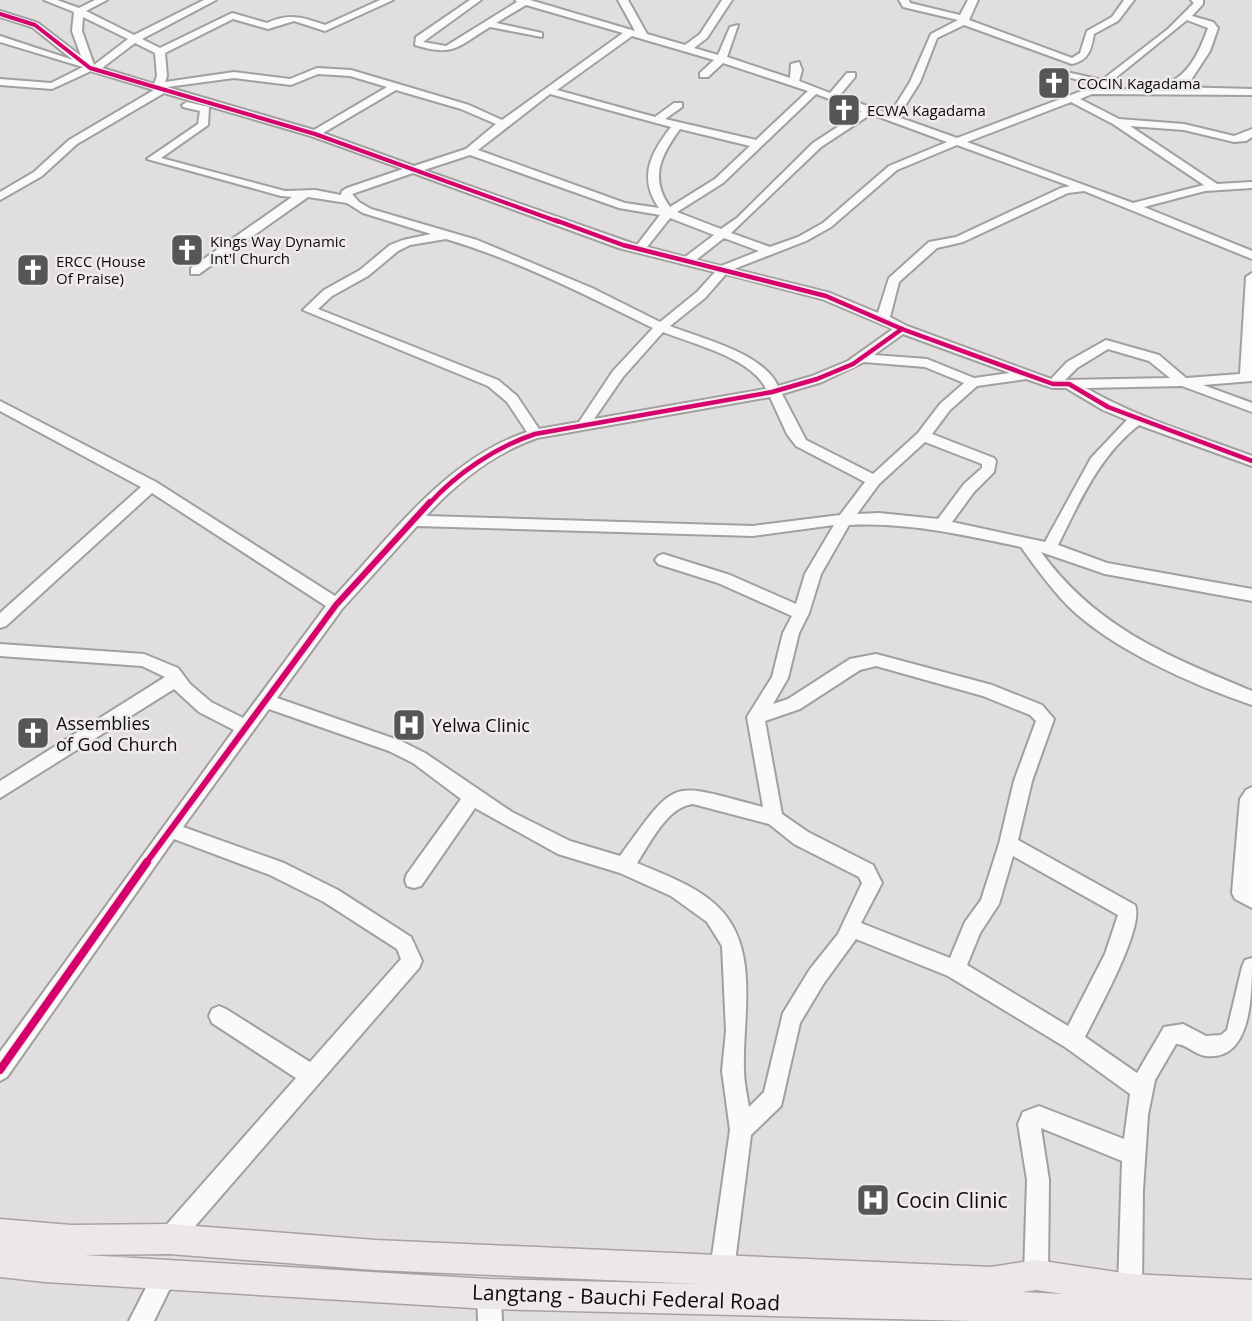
<svg xmlns="http://www.w3.org/2000/svg" width="1252" height="1321" font-family="'Open Sans',sans-serif">
<rect width="100%" height="100%" fill="#e1dee0"/>
<g fill="none" stroke-linecap="round" stroke-linejoin="round">
<defs>
<g id="minor">
<path d="M44,0h13l22,8 16,-8h12l-21,11 48,24 70,-35h12l-74,39 18,9 72,-35 35,10c22,-10 35,-6 58,2l55,-25h13l-68,31 -31,-10 -26,8 -35,-10 -68,34 2,23 -2,6 69,-10 56,7 27,-11 34,2 118,35 33,15 121,-87 -97,-28 -30,18 46,10v4l-52,-10c-33,20 -36,30 -75,18l1,-8 54,-37h11l-58,42 23,4 71,-44 -2,-2h15l105,31 -17,-31h10l19,34 38,11 15,-11 22,-34h10l-25,38 -13,10 24,7 12,-28 8,-2 -11,32 63,21 1,-14 8,-2 3,8 -3,11 31,12 17,-20h8v4l-16,19 51,18 20,-32 21,-48 27,-14 -55,-13 -4,-7h10l1,3 50,12 8,-15h10l-9,20 103,38 8,-5 7,-22 25,-14 12,-17h10l-16,21 -24,13c-3,16 -5,26 -22,30l-108,-39 -27,13 -17,44 -22,35 59,21 130,-49 10,-1 1,-3 -50,-13 5,-3 49,11 66,-51 26,-26 -3,-3h12v4l-11,12 21,6 5,6 -8,23 -19,29 -11,3 -4,4 76,2v6l-160,-1 -12,5 39,20 65,5 50,12 18,-7v8l-6,4 -12,1 -50,-12 -54,-4 87,58 35,-2v6l-47,3 -61,16 108,44v8l-168,-68 -16,2 -105,49 -26,6 -38,34 -9,35 17,9 144,53 16,-17 39,-22 53,15 27,23 54,-4 6,-97 6,-4v108l-49,4 49,18v9l-70,-26 -96,2c51,30 110,47 166,68v10l-113,-41c-40,31 -59,76 -81,120l49,18 145,26v12l-147,-27 -64,-22c55,76 127,104 211,139v14c-59,-20 -141,-56 -185,-100 -17,-18 -31,-37 -46,-58 -57,-12 -113,-25 -172,-22l-28,49 -12,39 -10,20 -11,45 -15,26 15,-5 62,-40 26,-5 116,31 50,20 12,14 -22,62 -14,59 117,65c10,22 -38,107 -50,132l52,36 27,-46 19,-3 23,12 15,-1 6,-5 15,-63 3,-7 7,-2c0,37 0,103 -46,98 -11,-1 -19,-12 -30,-12l-21,36 -7,35 -5,75 -1,99 -4,8 -8,4 -8,-4 -4,-8 4,-128 -81,-33 8,52 -1,95 -4,8 -8,4 -8,-4 -4,-8 3,-95 -9,-56 5,-12 16,-6 85,33 6,-45 -65,-47 -117,-71 -92,-37 -32,44 -24,40 -19,83 -30,29 -17,135 -4,8 -8,4 -8,-4 -4,-8 20,-140 -8,-59 4,-40 -4,-85 -15,-24 -36,-26 -51,-23 -62,-19 -83,-46 -54,78 -7,2 -7,-2 -2,-6 2,-6 54,-75 -48,-36 -24,-12 -120,-42 -86,118 101,36 54,27 73,47 11,24 -3,7 -242,279 -8,4 -8,-4 -4,-8 4,-8 135,-153 -84,-55 -3,-7 3,-7 7,-3 7,3 84,53 91,-103 -4,-10 -73,-47 -54,-27 -96,-36 -167,238 -7,4v-29l234,-322 -35,-18 -25,-23 -174,109v-17l165,-104 -23,-11 -142,-10v-12l144,10 34,14 12,16 21,18 32,16 83,-112 -174,-113 -146,133 -6,2v-15l141,-126 -141,-76v-10l156,81 179,114c56,-60 111,-137 192,-164l-20,-30 -19,-16 -185,-76 21,-20 36,-20 30,-25 13,-5 28,-6 -68,-21 -16,-10 -39,-6 -109,77h-8v-6l101,-71 -11,-1 -134,-37 51,-35 2,-13 -17,-4 -1,-2 5,-3 22,5 -1,18 -47,33 124,33 30,-1 26,5 1,-4 5,-3 56,-19 -92,-33 -147,-43 -87,51 -35,32 -42,24v-8l34,-20 35,-32 85,-50 -63,-19 -39,18 -52,-4v-6l51,4 32,-16 -83,-25v-6l73,24 -41,-33 -32,-10v-6l38,12 43,33 -9,-25 2,-19zM83,17l45,22 -34,26 -12,-34zM1187,20l21,8c-21,59 -42,63 -101,61l1,-5zM632,36l82,24 -14,13v4h8l15,-14 85,28 -52,49 -91,-21 17,-12v-4h-8l-19,14 -98,-27zM135,43l20,10 2,23 -3,8 -52,-16zM318,74l32,2 37,11 -73,43 -147,-43 67,-9 57,7zM396,90l65,19 35,15 -30,25 -52,17 -91,-33zM550,94l121,33c-21,27 -33,51 -12,81l-34,-5 -147,-53zM816,94l46,17 -49,32 -76,75 -16,11 -44,-17 46,-29zM1071,102l42,22 91,61 -71,18 -166,-61zM871,114l76,28 -58,24 -66,57 -25,14 -28,10 -39,-14 90,-86zM680,129l70,17 -35,33 -45,28c-21,-29 -9,-52 10,-78zM957,145l113,41 -9,2 -105,49 -27,5 -40,36 -11,35 -48,-20 -96,-24 72,-28 25,-14 66,-57zM470,155l149,53 41,7 -23,30 -213,-75zM413,173l206,75 96,24 -18,20 -37,30 -68,-34 -115,-48 -106,-31 -12,-7 -7,-8zM670,218l44,17 -29,22 -38,-10zM724,238l35,13 -38,15 -25,-6zM446,239c71,21 140,56 207,89l-40,43 -34,51 -40,7 -22,-33 -19,-16 -180,-71 14,-13 36,-20 30,-25 12,-6zM726,274l96,25 71,30 -45,32 -36,15 -34,10c-15,-33 -75,-47 -108,-60l35,-28zM663,332c30,12 89,26 103,57l-172,30 29,-42zM903,334l107,39 -36,5 -47,-19 -53,-4zM1108,349l41,12 21,17 -105,2 12,-12zM864,362l61,5 39,16 -24,21 -22,29 -45,41 -67,-34 -24,-46 40,-12zM1026,379l27,9h13l37,22 24,10 -36,38 -46,84 -93,-20 22,-30 20,-20 2,-11 -2,-3 -62,-24 18,-24 27,-24zM770,397l17,37 9,12 69,36 -25,33 -87,11 -327,-10c30,-33 68,-63 111,-78zM925,442l57,22v4l-18,16 -26,35 -59,-6 -22,1 22,-30zM834,525l-29,49 -9,30 -66,-29 -67,-21 -5,2 -3,4 3,4 60,19 74,33 -9,17 -11,44 -25,40 16,90c-95,-25 -85,-31 -143,49l-50,-15 -58,-29 -87,-59 -24,-12 -124,-43 65,-89 75,-83 336,10zM876,666l107,30 47,19 6,6 -22,60 -15,63 -18,56 -16,22 -15,36 -89,-35 21,-40 -9,-18 -65,-33 -26,-18 -17,-93 35,-12 60,-39zM693,804l76,20 25,20 65,33 3,6 -24,51 -28,35 -27,44 -19,79 -15,15c-2,-12 -5,-25 -5,-37 -2,-51 16,-118 -23,-160 -21,-23 -56,-35 -84,-47 14,-21 30,-56 56,-59zM1013,856l105,59 -13,39 -37,72 -101,-61 13,-32 19,-29z"/>
<polygon points="1252,787 1252,908 1235,899 1232,893 1240,799 1246,790"/>
<polygon points="165,1262 173,1266 177,1274 154,1321 129,1321 157,1266"/>
<polygon points="489,1282 497,1286 501,1294 502,1321 478,1321 477,1294 481,1286"/>
</g>
<path id="major" d="M0,1219l71,6 98,-1 206,16 616,27 45,-7 94,14 122,6v41h-280l-483,-12 -444,-27 -45,-5zM169,1254l206,16 325,14 -211,-5 -405,-24zM1036,1290l27,4 -41,-2z"/>
</defs>
<use href="#minor" stroke="#a19fa0" stroke-width="4"/>
<use href="#major" stroke="#a9a0a6" stroke-width="3"/>
<use href="#minor" fill="#fafafa" fill-rule="evenodd"/>
<use href="#major" fill="#ece7ea" fill-rule="evenodd"/>
<defs>
<polyline id="cycleway-far3" points="0,14 35,25 90,68 315,134 559,222"/>
<g id="cycleway-far2">
<polyline points="555,220 623,245 826,296 902,329 1053,384 1069,384 1108,407 1252,461"/>
<path d="M429,504c28,-31 67,-57 106,-70l237,-42 45,-13 36,-15 49,-35"/>
</g>
<polyline id="cycleway-far1" points="146,863 336,605 430,502"/>
<polyline id="cycleway" points="0,1070 147,862"/>
</defs>
<use href="#cycleway-far3" stroke="#efebed" stroke-width="6"/>
<use href="#cycleway-far2" stroke="#efebed" stroke-width="8"/>
<use href="#cycleway-far1" stroke="#efebed" stroke-width="10"/>
<use href="#cycleway" stroke="#efebed" stroke-width="11"/>
<use href="#cycleway-far3" stroke="#d6006c" stroke-width="4"/>
<use href="#cycleway-far2" stroke="#d6006c" stroke-width="4.5"/>
<use href="#cycleway-far1" stroke="#d6006c" stroke-width="6"/>
<use href="#cycleway" stroke="#d6006c" stroke-width="8"/>
</g>
<defs>
<symbol id="church-square" viewBox="-11 -11 22 22"><rect x="-9" y="-9" width="18" height="18" rx="4" fill="#575656" stroke="#efebed"/><path d="M-1.2-6h2.4v3.5h3.3v2.4h-3.3V6h-2.4V-.1h-3.3v-2.4h3.3Z" fill="#fff"/></symbol>
<symbol id="hospital-square" viewBox="-11 -11 22 22"><rect x="-9" y="-9" width="18" height="18" rx="4" fill="#575656" stroke="#efebed"/><path d="M-5-5h3v3.5h4V-5h3V5h-3V1.5h-4V5h-3Z" fill="#fff"/></symbol>
</defs>
<g fill-rule="evenodd">
<use href="#church-square" x="1035" y="64" width="38" height="38"/>
<use href="#church-square" x="825" y="91" width="38" height="38"/>
<use href="#church-square" x="168" y="231" width="38" height="38"/>
<use href="#church-square" x="14" y="251" width="38" height="38"/>
<use href="#hospital-square" x="390" y="706" width="38" height="38"/>
<use href="#church-square" x="14" y="714" width="38" height="38"/>
<use href="#hospital-square" x="854" y="1181" width="38" height="38"/>
</g>
<g text-anchor="middle" dominant-baseline="central" stroke-width="5" stroke-linejoin="round" paint-order="stroke">
<g font-size="15" fill="#0d0c0c" stroke="#efebed" text-anchor="start">
<text x="1077" y="83">COCIN Kagadama</text>
<text x="867" y="110">ECWA Kagadama</text>
<text x="210" y="241">Kings Way Dynamic<tspan x="210" dy="17">Int'l Church</tspan></text>
<text x="56" y="261">ERCC (House<tspan x="56" dy="17">Of Praise)</tspan></text>
</g>
<g font-size="18" fill="#0d0c0c" stroke="#efebed" text-anchor="start">
<text x="56" y="723">Assemblies<tspan x="56" dy="21">of God Church</tspan></text>
<text x="432" y="725">Yelwa Clinic</text>
</g>
<g font-size="21" fill="#0d0c0c" stroke="#efebed" text-anchor="start">
<text x="896" y="1200">Cocin Clinic</text>
</g>
<g font-size="21" fill="#0d0c0c" stroke="#efebed">
<text transform="translate(626 1297) rotate(2)">Langtang - Bauchi Federal Road</text>
</g>
</g>
</svg>
